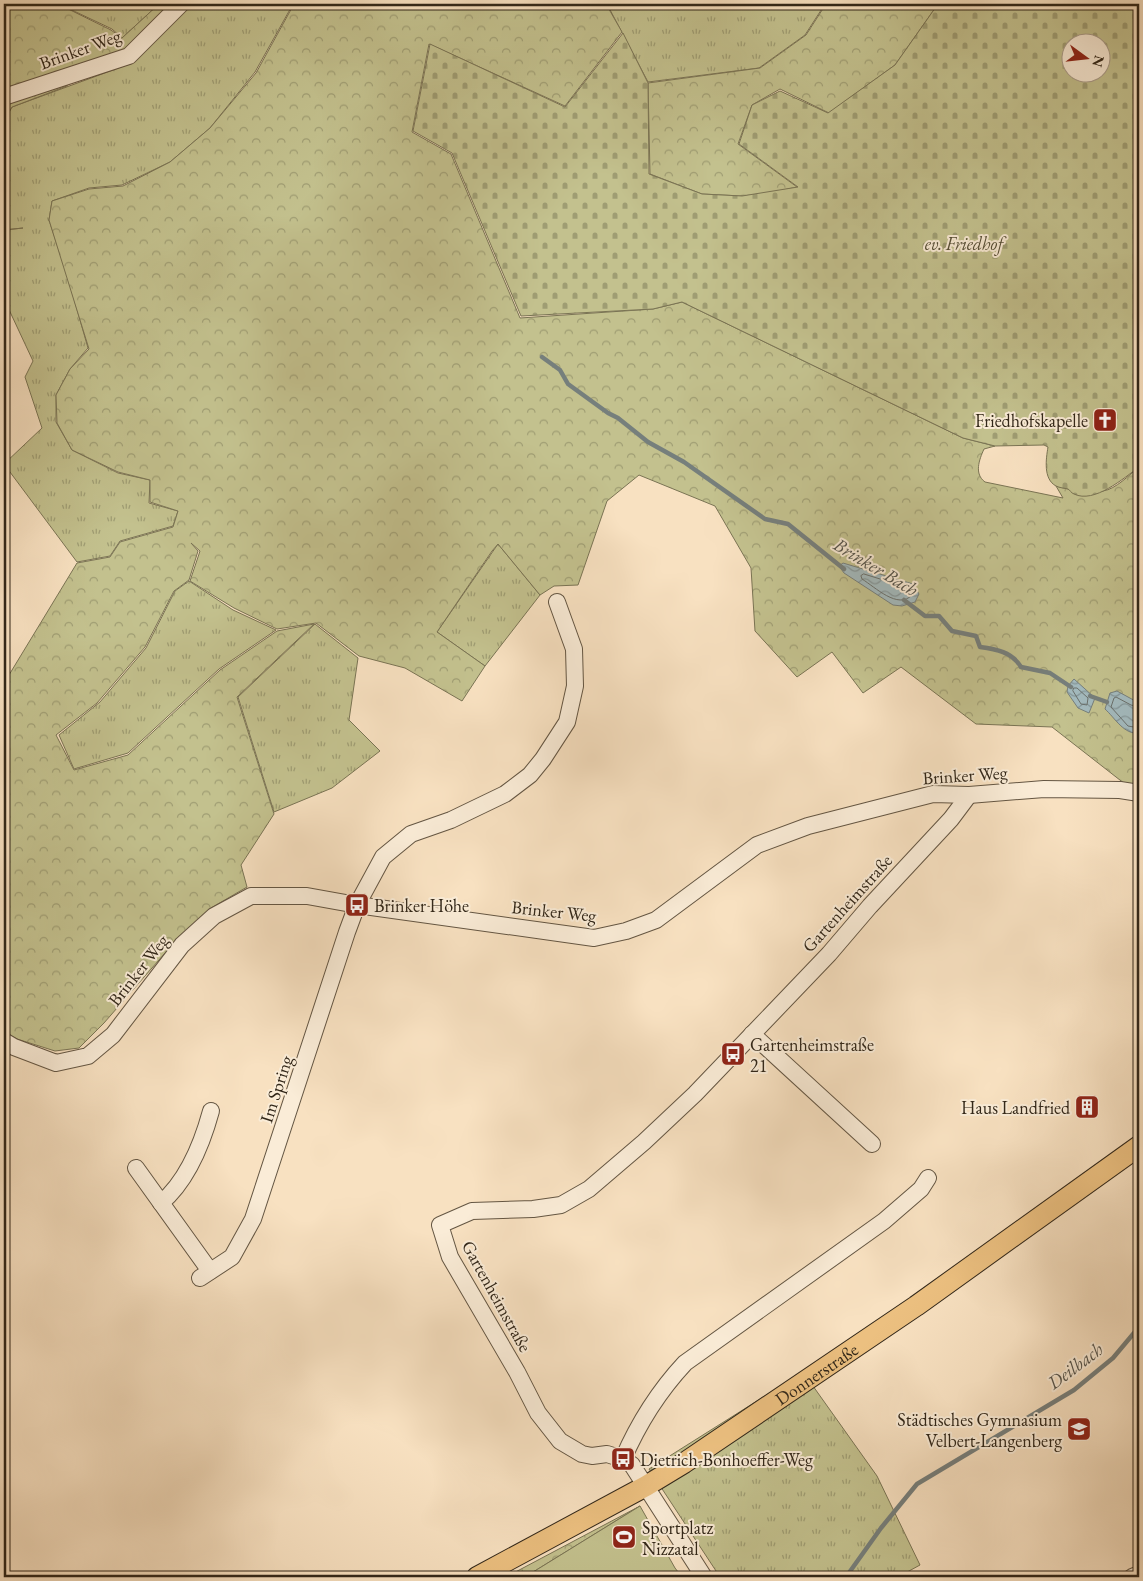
<svg xmlns="http://www.w3.org/2000/svg" width="1143" height="1581" font-family="'EB Garamond',serif">
<defs>
<pattern id="grass-tufts" width="24" height="20" patternUnits="userSpaceOnUse" patternTransform="scale(1.25)"><rect width="24" height="20" fill="#c3c18e"/><path d="M3 7l-1-3M5 7V3M7 7l1-3M15 17l-1-3M17 17v-4M19 17l1-3" fill="none" stroke="#9f9d73"/></pattern>
<pattern id="forest-crowns" width="20" height="18" patternUnits="userSpaceOnUse" patternTransform="scale(1.25)"><rect width="20" height="18" fill="#c3c18e"/><path d="M2 6a3 3 0 1 1 6 0M12 15a3 3 0 1 1 6 0" fill="none" stroke="#9f9d73"/></pattern>
<pattern id="cemetery-stones" width="16" height="16" patternUnits="userSpaceOnUse" patternTransform="scale(1.25)"><rect width="16" height="16" fill="#c3c18e"/><path d="M2 7V4a2 2 0 0 1 4 0v3zM10 15v-3a2 2 0 0 1 4 0v3z" fill="#9f9d73"/></pattern>
<pattern id="water-waves" width="16" height="10" patternUnits="userSpaceOnUse" patternTransform="scale(1.25)"><rect width="16" height="10" fill="#a3babe"/><path d="M0 5q4-4 8 0t8 0" fill="none" stroke="#85979a"/></pattern>
</defs>
<rect width="100%" height="100%" fill="#f8e1c1"/>
<filter id="stains"><feTurbulence type="fractalNoise" baseFrequency=".004" numOctaves="4"/><feColorMatrix values="0 0 0 0 .2 0 0 0 0 .09 0 0 0 0 .02 0 0 0 .5 -.17"/></filter>
<radialGradient id="worn" r=".72"><stop offset=".6" stop-color="#630" stop-opacity="0"/><stop offset="1" stop-color="#630" stop-opacity=".3"/></radialGradient>
<g fill="url(#grass-tufts)" stroke="#7a7454">
<polygon points="59,4 159,4 122,38 112,29"/>
<polygon points="187,4 293,4 255,72 210,128 170,162 122,185 89,188 52,201 49,220 68,278 88,348 70,369 56,395 56,422 72,450 118,473 150,480 149,503 178,511 173,526 120,541 110,556 77,562 4,464 42,428 25,377 33,361 4,299 4,230 23,228 4,230 4,122 12,107 132,63"/>
<polygon points="607,4 825,4 805,35 759,68 648,82"/>
<polygon points="498,544 540,595 485,666 437,632"/>
<polygon points="189,581 233,610 276,630 219,669 128,753 74,769 59,735 100,702 146,648 175,591"/>
<polygon points="315,624 358,658 349,720 380,751 332,788 274,812 238,697"/>
<polygon points="803,1372 877,1476 920,1565 898,1577 720,1577 649,1469"/>
</g>
<g fill="url(#forest-crowns)" stroke="#7a7454">
<polygon points="4,4 58,4 111,30 122,38 159,4 175,4 130,53 71,72 67,86 12,107 4,120"/>
<path d="M294,4h312l16,28 -57,74 -136,-62 -17,88 39,22 69,164 133,-9 29,-7 281,136 32,8 -11,3c-5,11 -10,25 1,33l78,16 -7,-12c10,3 36,8 47,5 13,-2 26,-16 36,-24v320l-14,-3 -73,-57 -76,-3 -75,-57 -38,26 -31,-41 -35,25 -42,-46 -4,-63 -36,-62 -76,-31 -32,26 -29,84 -24,1 -14,9 -42,-51 -6,7 -55,81 48,34 -23,35 -57,-33 -46,-12 -43,-33 -39,6 -43,-21 -44,-27 10,-30 -9,-8 7,8 -9,29 -15,11 -29,56 -48,56 -41,32 18,35 54,-15 92,-85 57,-39 37,-7 -77,73 37,117 -33,51 6,22 -36,21 -32,29 -75,86 -25,25 -24,3 -38,-12 -13,-7v-359l5,2 68,-112 33,-6 10,-15 53,-15 5,-16 -28,-9v-22l-32,-8 -46,-22 -15,-27 -1,-28 14,-26 19,-20 -40,-129 3,-19 37,-12 34,-3 47,-24 40,-34 46,-55z"/>
<polygon points="826,4 938,4 895,65 829,113 780,89 752,105 738,144 797,187 769,193 742,196 702,194 650,174 648,83 760,68 806,35"/>
<polygon points="640,1506 525,1577 506,1577"/>
</g>
<path fill="url(#cemetery-stones)" stroke="#7a7454" fill-rule="evenodd" d="M938,4h201v463c-15,11 -45,37 -65,27 -3,-1 -4,-4 -6,-5 -4,-1 -8,-1 -12,-3 -13,-7 -10,-27 -8,-39l-4,-2 -49,1 -32,-8 -281,-136 -29,7 -132,7 -69,-163 -39,-22 17,-87 135,63 58,-74 25,50 1,91 53,20 40,2 56,-9 -59,-43 13,-39 28,-14 48,22 67,-48zM1070,42h30v30h-30z"/>
<polygon fill="#c3c18e" stroke="#7a7454" points="640,1506 675,1568 682,1577 525,1577"/>
<g fill="url(#water-waves)" stroke="#767f7c">
<polygon points="843,563 913,584 919,594 915,602 902,606 893,605 844,573 839,566"/>
<polygon points="1074,679 1095,698 1089,713 1078,708 1067,692 1068,686"/>
<path d="M1117,691l22,12v30c-15,2 -24,-15 -34,-24l5,-16z"/>
</g>
<g fill="none" stroke-linecap="round" stroke-linejoin="round">
<g stroke="#6a706c" stroke-width="1">
<path d="M864,574l45,14 3,7c-14,15 -37,-8 -50,-16l-1,-3z"/>
<polygon points="1074,688 1077,688 1088,698 1087,705 1081,704 1073,691"/>
<polyline points="1139,707 1131,705 1116,697 1114,698 1111,707 1128,726 1139,728"/>
</g>
<g stroke="#767f7c" stroke-width="4.5">
<polyline points="542,357 560,370 568,384 608,413 618,418 648,442 684,462 765,519 788,524 844,569"/>
<path d="M904,600l21,16h14l13,15 24,5 4,11c16,2 32,5 41,20l29,6 21,14"/>
<polyline points="1090,696 1107,702"/>
<polyline points="846,1577 881,1528 917,1484 1074,1390 1113,1358 1139,1327"/>
</g>
<defs>
<g id="minor">
<polyline points="4,97 129,56 181,4"/>
<polyline points="752,1034 872,1144"/>
<polyline points="4,1041 14,1047 56,1063 88,1056 113,1035 182,945 214,916 251,896 307,896 357,905 594,938 626,931 656,920 757,845 808,826 933,794 969,795 1044,789 1120,790 1139,793"/>
<polyline points="136,1168 210,1271"/>
<path d="M161,1203c27,-23 41,-59 50,-92"/>
<polyline points="200,1278 232,1257 253,1219 347,932 357,905 383,857 411,834 451,820 505,794 530,775 543,759 567,722 575,686 574,649 557,602"/>
<path d="M623,1459c16,-37 35,-67 62,-96l199,-142 37,-32 7,-11"/>
<polyline points="704,1577 632,1465 623,1459 607,1454 592,1456 582,1454 560,1441 538,1413 517,1372 450,1257 440,1225 472,1211 533,1209 561,1205 589,1189 644,1142 695,1094 829,954 870,906 951,819 969,795"/>
<polyline points="1132,1577 1139,1574"/>
</g>
<g id="major">
<path id="s1" d="M477,1577l169,-91 38,-23 232,-157 223,-160"/>
</g>
</defs>
<use href="#minor" stroke="#645643" stroke-width="18"/>
<use href="#major" stroke="#322719" stroke-width="22"/>
<use href="#minor" stroke="#faecd7" stroke-width="16"/>
<use href="#major" stroke="#ecc080" stroke-width="20"/>
</g>
<defs>
<symbol id="church-square" viewBox="-11 -11 22 22"><rect x="-9" y="-9" width="18" height="18" rx="4" fill="#8f2418" stroke="#faecd7"/><path d="M-1.2-6h2.4v3.5h3.3v2.4h-3.3V6h-2.4V-.1h-3.3v-2.4h3.3Z" fill="#fff"/></symbol>
<symbol id="bus-square" viewBox="-11 -11 22 22"><rect x="-9" y="-9" width="18" height="18" rx="4" fill="#8f2418" stroke="#faecd7"/><path d="M-5-6H5V4H4V6H2V4H-2V6H-4V4H-5ZM-3.5-4V0h7V-4ZM-3.5 1.2v1.5H-2V1.2ZM2 1.2v1.5H3.5V1.2Z" fill="#fff"/></symbol>
<symbol id="building-square" viewBox="-11 -11 22 22"><rect x="-9" y="-9" width="18" height="18" rx="4" fill="#8f2418" stroke="#faecd7"/><path d="M-4-6H4V6H1V3H-1V6H-4ZM-2.5-4.3h1.7v1.8h-1.7ZM.8-4.3h1.7v1.8H.8ZM-2.5-1h1.7V.8h-1.7ZM.8-1h1.7V.8H.8Z" fill="#fff"/></symbol>
<symbol id="school-square" viewBox="-11 -11 22 22"><rect x="-9" y="-9" width="18" height="18" rx="4" fill="#8f2418" stroke="#faecd7"/><path d="M0-5L7-2L0 1L-7-2ZM-4 1L0 2.5L4 1V4Q0 6-4 4Z" fill="#fff"/></symbol>
<symbol id="stadium-square" viewBox="-11 -11 22 22"><rect x="-9" y="-9" width="18" height="18" rx="4" fill="#8f2418" stroke="#faecd7"/><path d="M0-5a6.5 5 0 1 0 0 10a6.5 5 0 1 0 0-10ZM-3.5-1.8h7v3.6h-7Z" fill="#fff"/></symbol>
</defs>
<g fill-rule="evenodd">
<use href="#church-square" x="1091" y="406" width="28" height="28"/>
<use href="#bus-square" x="343" y="891" width="28" height="28"/>
<use href="#bus-square" x="719" y="1040" width="28" height="28"/>
<use href="#building-square" x="1073" y="1093" width="28" height="28"/>
<use href="#school-square" x="1065" y="1415" width="28" height="28"/>
<use href="#bus-square" x="609" y="1445" width="28" height="28"/>
<use href="#stadium-square" x="610" y="1523" width="28" height="28"/>
</g>
<g text-anchor="middle" dominant-baseline="central" stroke-width="4" stroke-linejoin="round" paint-order="stroke">
<g font-size="18" fill="#322719" stroke="#faecd7">
<text transform="translate(80 49) rotate(-20)">Brinker Weg</text>
<text transform="translate(965 775) rotate(-4)">Brinker Weg</text>
<text transform="translate(847 903) rotate(-48)">Gartenheimstraße</text>
<text transform="translate(554 911) rotate(6)">Brinker Weg</text>
<text transform="translate(138 970) rotate(-52)">Brinker Weg</text>
<text transform="translate(276 1089) rotate(-72)">Im Spring</text>
<text transform="translate(497 1296) rotate(61)">Gartenheimstraße</text>
<text stroke="none"><textPath href="#s1" startOffset="396">Donnerstraße</textPath></text>
</g>
<g font-size="18" font-style="italic" fill="#564e36" stroke="#faecd7">
<text x="964" y="243">ev. Friedhof</text>
</g>
<g font-size="18" fill="#322719" stroke="#faecd7" text-anchor="start">
<text x="1088" y="420" text-anchor="end">Friedhofskapelle</text>
<text x="374" y="905">Brinker Höhe</text>
<text x="750" y="1044">Gartenheimstraße<tspan x="750" dy="21">21</tspan></text>
<text x="1070" y="1107" text-anchor="end">Haus Landfried</text>
<text x="1062" y="1419" text-anchor="end">Städtisches Gymnasium<tspan x="1062" dy="21">Velbert-Langenberg</tspan></text>
<text x="640" y="1459">Dietrich-Bonhoeffer-Weg</text>
<text x="642" y="1527">Sportplatz<tspan x="642" dy="21">Nizzatal</tspan></text>
</g>
<g font-size="19" font-style="italic" fill="#54534b" stroke="#faecd7">
<text transform="translate(876 567) rotate(31)">Brinker Bach</text>
<text transform="translate(1075 1366) rotate(-37)">Deilbach</text>
</g>
</g>
<rect width="1143" height="1581" fill="none" stroke="#f8e1c1" stroke-width="20"/>
<rect x="5" y="5" width="1133" height="1571" fill="none" stroke="#322719" stroke-width="2.5"/>
<rect x="10" y="10" width="1123" height="1561" fill="none" stroke="#322719"/>
<g transform="translate(1086 58) rotate(105)"><circle r="24" fill="#faecd7" stroke="#aa9d8b"/>
<path d="M0-4L9 19L0 12L-9 19Z" fill="#8f2418"/>
<text y="-8" font-size="14" font-weight="bold" text-anchor="middle" fill="#322719">N</text>
</g>
<rect width="100%" height="100%" filter="url(#stains)"/>
<rect width="100%" height="100%" fill="url(#worn)"/>
</svg>
